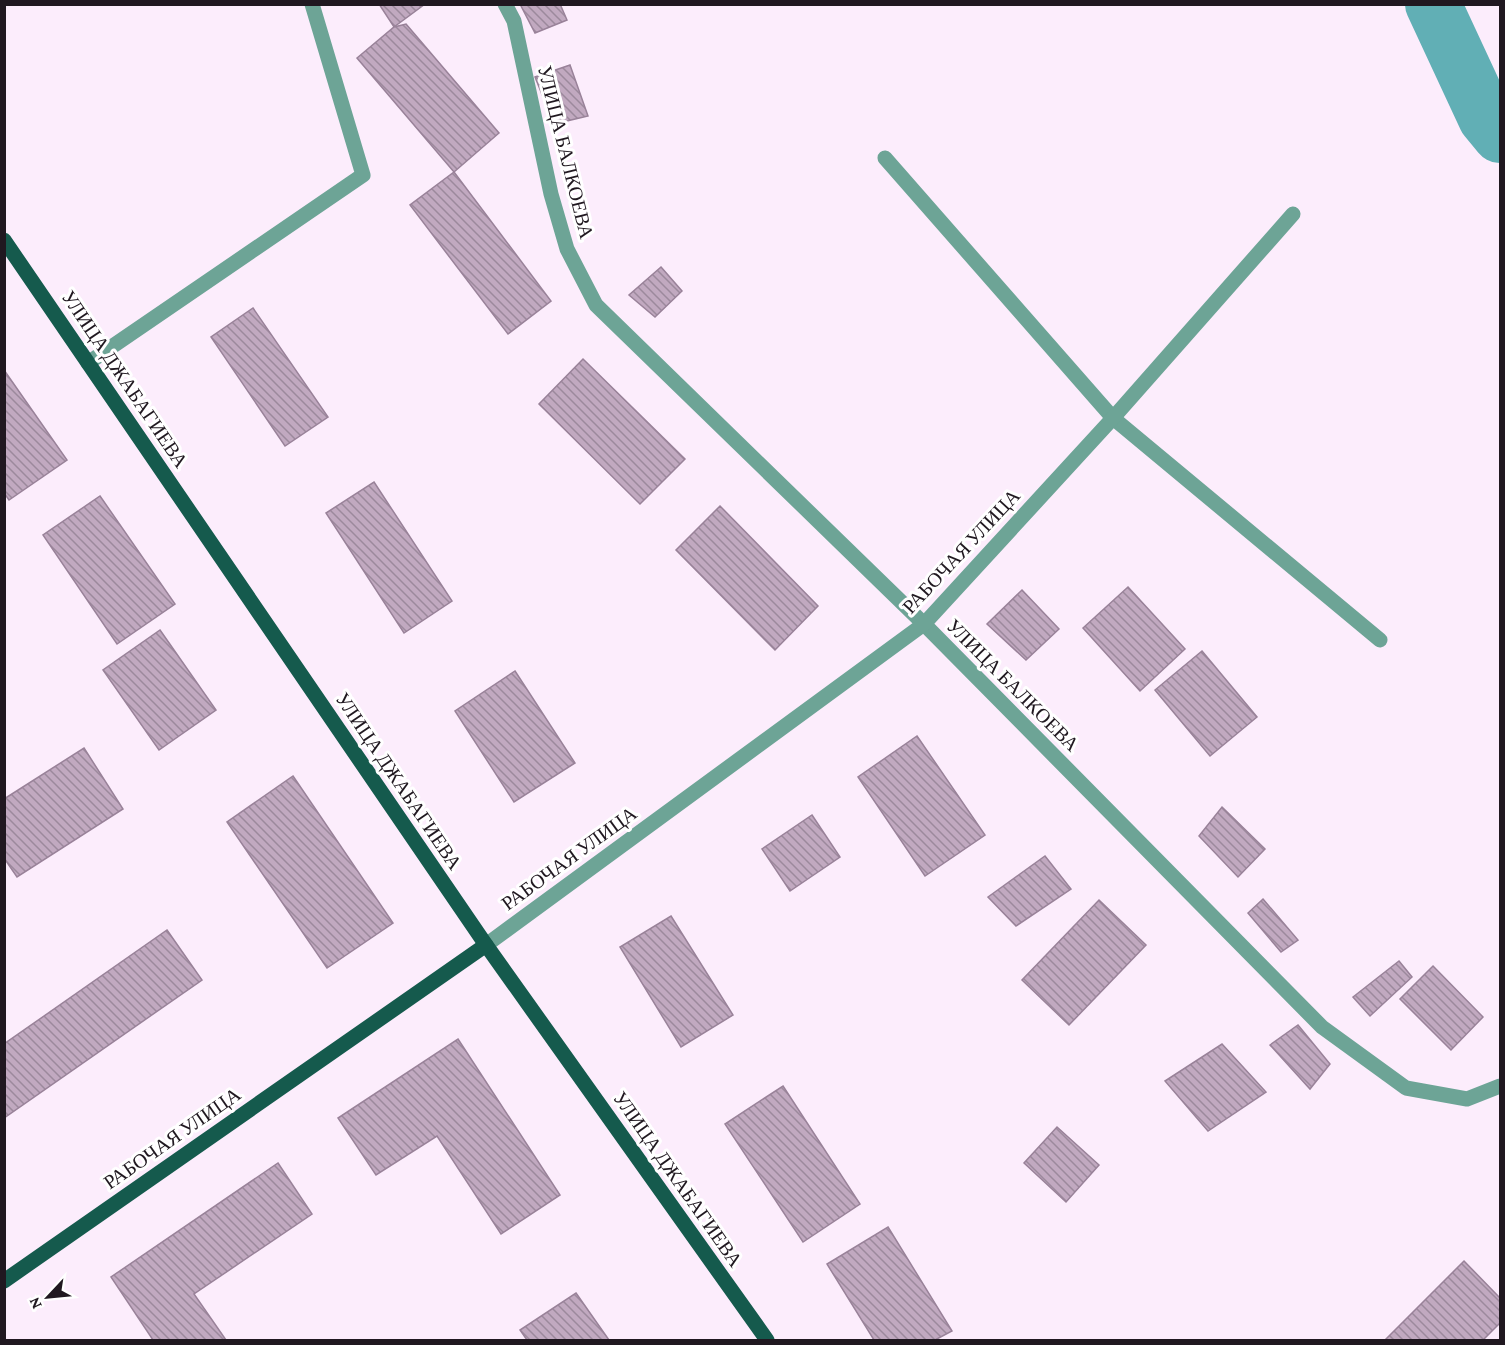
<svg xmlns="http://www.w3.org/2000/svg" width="1505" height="1345" font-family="'Crimson Pro',serif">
<defs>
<pattern id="building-back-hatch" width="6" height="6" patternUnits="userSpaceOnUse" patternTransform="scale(1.5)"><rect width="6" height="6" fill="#c1a9c0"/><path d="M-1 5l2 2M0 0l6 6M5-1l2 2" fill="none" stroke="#9c899c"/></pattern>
</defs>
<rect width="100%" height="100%" fill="#fcedfc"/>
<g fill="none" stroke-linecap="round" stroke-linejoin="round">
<polyline stroke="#61afb5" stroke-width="56" points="1433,4 1486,118 1500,135"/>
</g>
<g fill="url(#building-back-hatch)" stroke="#998299" stroke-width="1.5">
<polygon points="379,4 425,4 394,27"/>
<polygon points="520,4 560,4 567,20 535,33"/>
<polygon points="406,24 499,133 454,172 357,58 394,27"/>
<polygon points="570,65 588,116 554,124 535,77"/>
<polygon points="454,172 551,301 508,334 410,205"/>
<polygon points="661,267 682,291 655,317 629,295"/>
<polygon points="253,308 328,417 285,446 211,337"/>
<polygon points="583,359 685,459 640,504 539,404"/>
<polygon points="4,370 67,460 9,500 4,493"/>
<polygon points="374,482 452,601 404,633 326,513"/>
<polygon points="100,496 175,604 117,644 43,535"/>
<polygon points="720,506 818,606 775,650 676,550"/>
<polygon points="1128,587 1185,649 1140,691 1083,628"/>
<polygon points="1022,590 1059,629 1026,660 987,624"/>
<polygon points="160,630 216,710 159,750 103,670"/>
<polygon points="1202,651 1257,717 1210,756 1155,690"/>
<polygon points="515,671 575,763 514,802 455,711"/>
<polygon points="917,736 985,835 925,876 858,777"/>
<polygon points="84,748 123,809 17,877 4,858 4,799"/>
<polygon points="293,776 393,923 327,968 227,822"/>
<polygon points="1222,807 1265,849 1238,877 1199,836"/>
<polygon points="812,815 840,857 790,891 762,849"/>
<polygon points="1045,856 1071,889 1016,926 988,897"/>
<polygon points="1263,899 1298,940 1281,952 1248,913"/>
<polygon points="1099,900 1146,945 1069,1025 1022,980"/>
<polygon points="671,916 733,1015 681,1047 620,947"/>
<polygon points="167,930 202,980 4,1118 4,1044"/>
<polygon points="1399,961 1412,977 1370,1016 1353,997"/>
<polygon points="1433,966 1483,1017 1451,1050 1400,999"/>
<polygon points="1298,1025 1330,1064 1310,1089 1270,1045"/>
<polygon points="458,1039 560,1195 501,1234 437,1136 376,1175 338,1118"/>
<polygon points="1222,1044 1266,1092 1208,1131 1165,1081"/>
<polygon points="783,1086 860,1204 803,1242 725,1124"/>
<polygon points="1057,1127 1099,1165 1066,1202 1024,1163"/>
<polygon points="278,1163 312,1214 194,1294 226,1340 153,1340 111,1277"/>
<polygon points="888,1227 952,1331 935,1340 874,1340 827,1264"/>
<polygon points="1464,1261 1500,1298 1500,1323 1483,1340 1385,1340"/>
<polygon points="576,1293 609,1340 527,1340 520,1330"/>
</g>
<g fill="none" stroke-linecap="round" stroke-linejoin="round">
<g stroke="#6da496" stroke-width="15">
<polyline points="505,4 514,21 551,194 567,249 596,305 924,624 1322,1027 1406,1088 1467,1099 1500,1086"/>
<polyline points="885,158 1113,418 1380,640"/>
<polyline points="88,363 363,175 312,4"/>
<polyline points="486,945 924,624 1113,418 1293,214"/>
</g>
<g stroke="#155a4d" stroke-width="15">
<polyline points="4,240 486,945 767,1340"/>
<polyline points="4,1281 486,945"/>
</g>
</g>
<g text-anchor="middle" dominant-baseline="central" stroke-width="6" stroke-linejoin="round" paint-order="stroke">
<g font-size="20" fill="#201820" stroke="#fff">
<text transform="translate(566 152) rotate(76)">УЛИЦА БАЛКОЕВА</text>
<text transform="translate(125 379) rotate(56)">УЛИЦА ДЖАБАГИЕВА</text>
<text transform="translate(961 551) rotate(-47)">РАБОЧАЯ УЛИЦА</text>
<text transform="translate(1013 685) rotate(45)">УЛИЦА БАЛКОЕВА</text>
<text transform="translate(399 781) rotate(56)">УЛИЦА ДЖАБАГИЕВА</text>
<text transform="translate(569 858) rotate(-36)">РАБОЧАЯ УЛИЦА</text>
<text transform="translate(172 1138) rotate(-35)">РАБОЧАЯ УЛИЦА</text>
<text transform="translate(678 1179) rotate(55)">УЛИЦА ДЖАБАГИЕВА</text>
</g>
</g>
<rect width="1505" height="1345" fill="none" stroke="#201820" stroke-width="12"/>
<g transform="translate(48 1297) rotate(244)" stroke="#ffffff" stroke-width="4.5" paint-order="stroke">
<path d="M0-4.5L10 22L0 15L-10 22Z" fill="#201820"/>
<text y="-9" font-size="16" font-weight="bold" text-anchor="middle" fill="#201820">N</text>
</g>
</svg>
